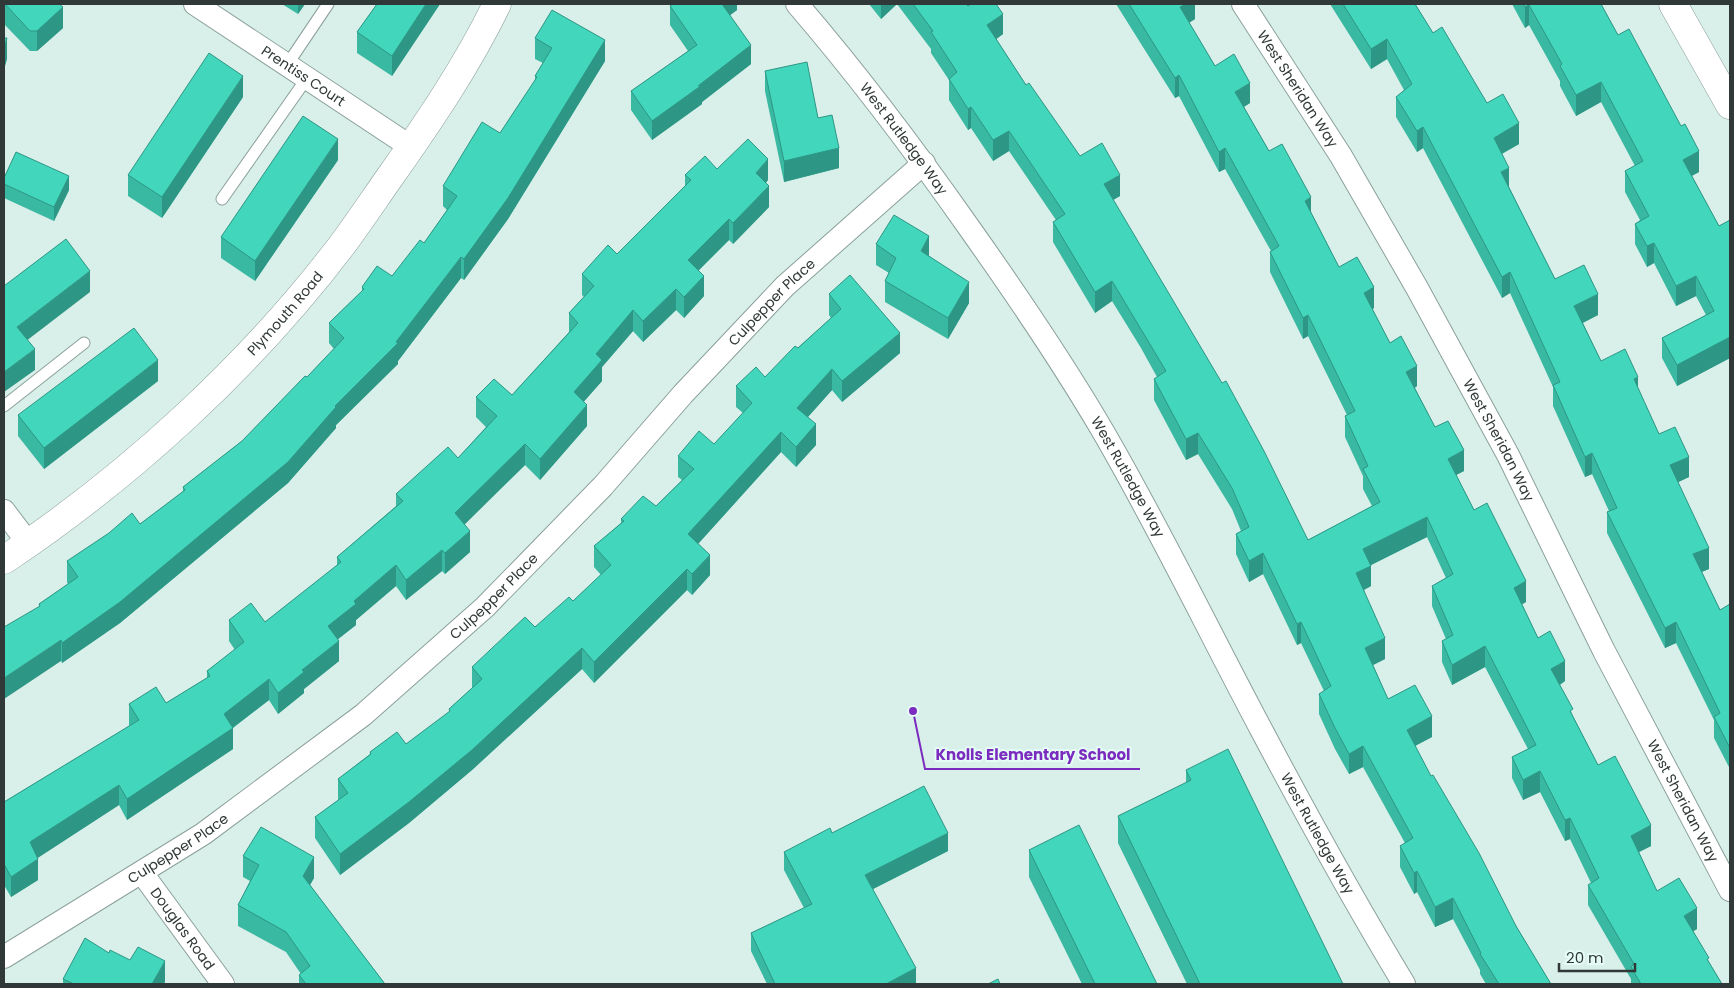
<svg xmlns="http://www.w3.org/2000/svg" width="1734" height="988" font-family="Poppins,sans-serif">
<rect width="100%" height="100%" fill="#d9efe9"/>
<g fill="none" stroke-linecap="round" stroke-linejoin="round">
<defs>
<g id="service">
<polyline points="287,65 328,4"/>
<polyline points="222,199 307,78"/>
<polyline points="4,406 84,343"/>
</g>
<g id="minor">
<path id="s1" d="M195,4l216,143"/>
<path id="s2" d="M797,4c62,72 119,148 173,225 46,65 91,131 131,199 58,99 107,202 161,303 45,85 92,170 142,253"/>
<path id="s3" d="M1243,4l98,152 76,132 91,167 96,196 126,239"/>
<polyline points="4,511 29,544"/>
<path id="s4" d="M142,873l81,111"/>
<path id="s5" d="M4,957l199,-123 160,-119 122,-108 118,-121 80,-92 102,-108 139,-123"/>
</g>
<g id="tertiary">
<path id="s6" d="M4,560c126,-84 246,-194 338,-315 17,-23 33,-47 50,-71 38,-54 76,-110 105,-170"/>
</g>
<polyline id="secondary" points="1673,4 1730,105"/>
</defs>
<use href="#service" stroke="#8ba09a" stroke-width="13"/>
<use href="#minor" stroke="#8ba09a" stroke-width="24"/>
<use href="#tertiary" stroke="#8ba09a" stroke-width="29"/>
<use href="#secondary" stroke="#8ba09a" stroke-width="29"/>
<use href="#service" stroke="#fff" stroke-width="11"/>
<use href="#minor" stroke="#fff" stroke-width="22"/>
<use href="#tertiary" stroke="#fff" stroke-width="28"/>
<use href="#secondary" stroke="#fff" stroke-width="28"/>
</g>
<g fill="#39b8a2">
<polygon points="4,4 59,4 63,28 37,51 30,51 4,24"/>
<polygon points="282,4 305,4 298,14"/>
<polygon points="377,4 440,4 392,76 357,53 357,32"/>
<polygon points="737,4 737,10 730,15 751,64 702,102 702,104 652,140 631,110 631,91 688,51 670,25 670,6"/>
<polygon points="869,4 966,4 1003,34 996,39 1026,85 1080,156 1120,196 1113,200 1308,540 1372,506 1363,489 1363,476 1345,437 1345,416 1347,415 1308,336 1303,339 1270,272 1270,252 1271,251 1225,169 1219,172 1179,96 1175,98 1116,4 1195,4 1195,19 1189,23 1215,66 1250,103 1244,107 1269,151 1311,212 1339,267 1374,308 1372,309 1390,343 1417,386 1415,388 1435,427 1464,471 1456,475 1474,510 1526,602 1522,604 1538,638 1565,681 1560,685 1573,716 1598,765 1651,846 1639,852 1657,891 1697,929 1693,931 1709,962 1722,984 1631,984 1631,979 1588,905 1588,885 1591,883 1570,839 1565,841 1540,792 1523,800 1512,778 1512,757 1528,749 1485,667 1452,685 1442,662 1442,641 1446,639 1432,606 1432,586 1446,578 1427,537 1371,565 1371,586 1364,590 1385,659 1373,665 1388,699 1432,737 1415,746 1431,776 1516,926 1551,984 1486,984 1480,974 1480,970 1453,919 1435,927 1417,892 1414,894 1400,867 1400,846 1405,843 1363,767 1349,774 1335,749 1319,714 1319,694 1324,691 1301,643 1297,645 1263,574 1249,582 1236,554 1236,534 1241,531 1232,509 1198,454 1186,460 1154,400 1154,379 1157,377 1141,348 1112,301 1095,313 1053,242 1053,222 1056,220 1009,151 993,161 971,128 968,130 949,100 949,80 931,53 931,49 897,4 881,19"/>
<polygon points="1330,4 1415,4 1433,33 1487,103 1519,144 1502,154 1509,187 1555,279 1598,315 1583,323 1601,361 1638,389 1659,434 1689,477 1678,482 1709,569 1702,572 1720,610 1730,604 1730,769 1714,738 1714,720 1676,643 1665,648 1607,533 1607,512 1609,511 1592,474 1585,477 1553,406 1553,387 1510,293 1502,298 1423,148 1417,152 1396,117 1396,97 1404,90 1387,59 1371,69"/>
<polygon points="1512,4 1601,4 1618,35 1699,172 1692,176 1719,226 1730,220 1730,358 1677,386 1662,358 1662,338 1706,315 1696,296 1676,306 1654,263 1647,267 1635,244 1635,224 1640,220 1625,192 1625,171 1635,166 1601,102 1576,116 1560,86 1560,81 1529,25 1525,28"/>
<polygon points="535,38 605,61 508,219 464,280 461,278 398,361 398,364 336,425 336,428 288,483 120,623 62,663 39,607 39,604 68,584 67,582 67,561 140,524 183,492 183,487 242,441 307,377 334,349 329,343 329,323 362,291 362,287 392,276 424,243 447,210 443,206 443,186 500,133 535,81 535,76 543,63 535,59"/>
<polygon points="765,71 818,118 839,168 784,182 765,91"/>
<polygon points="243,97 162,218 128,196 128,175"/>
<polygon points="338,160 255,281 221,258 221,237"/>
<polygon points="717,169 768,180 766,183 769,207 733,244 729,240 698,271 704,296 684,318 676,310 643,342 633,331 602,367 602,381 583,402 587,426 540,480 525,465 464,524 470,552 445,574 442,571 406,600 396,586 356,620 356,625 338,639 339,661 304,689 304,693 278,714 269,700 233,728 233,749 127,820 119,805 37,858 38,880 11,897 4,885 4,802 129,726 129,704 166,703 207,678 207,671 235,650 229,641 229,620 265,622 337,566 337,557 396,506 396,494 458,458 486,427 476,417 476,397 512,395 569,332 569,313 584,297 582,295 582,274 617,254 685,186 685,175"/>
<polygon points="4,178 69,190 54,221 4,198"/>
<polygon points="876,244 929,256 969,303 948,339 885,302 885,281 889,273 876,265"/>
<polygon points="829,294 900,353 842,402 832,390 808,417 816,445 796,467 781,452 698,544 710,575 692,595 687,590 594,683 582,669 472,770 409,823 340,875 315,838 315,817 338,800 338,779 370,754 370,752 406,744 449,713 449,709 472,688 472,667 535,627 573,601 601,575 594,567 594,546 621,523 621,519 656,506 682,480 678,477 678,456 714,444 743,413 736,407 736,386 765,377 831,318 829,315"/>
<polygon points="158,381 44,469 18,436 18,415"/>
<polygon points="1186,770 1343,984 1187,984 1118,843 1118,816 1186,783"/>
<polygon points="832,833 948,851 873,889 916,984 767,984 751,951 751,933 804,908 784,870 784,852"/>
<polygon points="1029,850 1157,984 1082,984 1029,877"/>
<polygon points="243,856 314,878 310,885 385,984 299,984 299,975 301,974 286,952 238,926 238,905 250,881 243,877"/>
<polygon points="109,953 165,982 163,984 63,984 63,979"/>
</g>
<g fill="#2e9684">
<polygon points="298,4 305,4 298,14"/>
<polygon points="426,4 440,4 392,76 392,56"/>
<polygon points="721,4 737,4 737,10 721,22"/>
<polygon points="881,4 897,4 881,19"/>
<polygon points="1187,4 1195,4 1195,19 1180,28 1180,7"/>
<polygon points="1529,5 1529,25 1525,28 1525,7"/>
<polygon points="63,7 63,28 37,51 37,31"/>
<polygon points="1003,14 1003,34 987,46 987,25"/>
<polygon points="7,38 7,59 4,70 4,49"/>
<polygon points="1387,39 1387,59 1371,69 1371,49"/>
<polygon points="605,40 605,61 508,219 464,280 464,259"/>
<polygon points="751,45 751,64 702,102 702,104 652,140 652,121"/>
<polygon points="1179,75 1179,96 1175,98 1175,78"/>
<polygon points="243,76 243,97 162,218 162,197"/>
<polygon points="1601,82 1601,102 1576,116 1576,95"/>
<polygon points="1250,83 1250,103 1235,112 1235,92"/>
<polygon points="971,107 971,128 968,130 968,109"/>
<polygon points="1519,123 1519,144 1494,158 1494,138"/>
<polygon points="1423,127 1423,148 1417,152 1417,131"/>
<polygon points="1009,131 1009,151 993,161 993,140"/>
<polygon points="338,139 338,160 255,281 255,261"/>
<polygon points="839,148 839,168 784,182 784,161"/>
<polygon points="1225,148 1225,169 1219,172 1219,152"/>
<polygon points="1699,151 1699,172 1683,180 1683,160"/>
<polygon points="768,159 768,180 756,193 756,173"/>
<polygon points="1509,168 1509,188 1501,172"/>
<polygon points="1120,175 1120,196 1104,205 1104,184"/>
<polygon points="69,176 69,190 54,221 54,207"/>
<polygon points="769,186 769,207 733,244 733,223"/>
<polygon points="1311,197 1311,218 1305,201"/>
<polygon points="729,219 729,240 688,281 688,260"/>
<polygon points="929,236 929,257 921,251"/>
<polygon points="1654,243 1654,263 1647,267 1647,246"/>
<polygon points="461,257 461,278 398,361 398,364 336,425 336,428 288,483 120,623 62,663 62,643 335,406 396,342"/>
<polygon points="90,271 90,292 17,348 17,327"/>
<polygon points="1510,272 1510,293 1502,298 1502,277"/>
<polygon points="704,276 704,296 684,318 684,297"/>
<polygon points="1696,276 1696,296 1676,306 1676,286"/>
<polygon points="1112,281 1112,301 1095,313 1095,292"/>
<polygon points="969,282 969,303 948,339 948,318"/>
<polygon points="1374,287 1374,308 1364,314 1364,293"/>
<polygon points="676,289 676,310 643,342 643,321"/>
<polygon points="1598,294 1598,315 1574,327 1574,306"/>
<polygon points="633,310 633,331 602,367 602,381 574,413 574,392 596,354"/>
<polygon points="1308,315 1308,336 1303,339 1303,318"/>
<polygon points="900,333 900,353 842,402 842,381"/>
<polygon points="1730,337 1730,358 1677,386 1677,365"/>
<polygon points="35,349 35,370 4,392 4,372"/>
<polygon points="158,360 158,381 44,469 44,448"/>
<polygon points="1417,366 1417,386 1406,392 1406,372"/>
<polygon points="832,369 832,390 797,429 797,408"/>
<polygon points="1638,377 1638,398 1634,379"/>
<polygon points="587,405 587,426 540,480 540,459"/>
<polygon points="816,424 816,445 796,467 796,447"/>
<polygon points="781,432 781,452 688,555 688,534"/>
<polygon points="1198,433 1198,454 1186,460 1186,439"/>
<polygon points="525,444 525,465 455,534 455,513"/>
<polygon points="1464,450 1464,471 1448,479 1448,459"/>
<polygon points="1592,453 1592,474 1585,477 1585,457"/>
<polygon points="1689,457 1689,477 1670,486 1670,465"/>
<polygon points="1427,517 1427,537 1363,569 1363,549"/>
<polygon points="470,531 470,552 445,574 445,553"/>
<polygon points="1709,548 1709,569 1693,575 1693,554"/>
<polygon points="442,550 442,571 406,600 406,580"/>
<polygon points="1263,553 1263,574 1249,582 1249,561"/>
<polygon points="710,555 710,575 692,595 692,574"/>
<polygon points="396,565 396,586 356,620 356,625 328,647 328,626 354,601"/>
<polygon points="1371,566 1371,586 1356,594 1356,573"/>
<polygon points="687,569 687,590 594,683 594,662"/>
<polygon points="1526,581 1526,602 1514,609 1514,588"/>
<polygon points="1301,622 1301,643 1297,645 1297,624"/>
<polygon points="1676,622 1676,643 1665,648 1665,628"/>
<polygon points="1385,638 1385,659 1365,669 1365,648"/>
<polygon points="61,640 61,661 4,699 4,678"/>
<polygon points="339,641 339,661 304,689 304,693 278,714 278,693 302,670"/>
<polygon points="1485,646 1485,667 1452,685 1452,665"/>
<polygon points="582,648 582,669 472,770 409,823 340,875 340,854"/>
<polygon points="1565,661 1565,681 1551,690 1551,669"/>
<polygon points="269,679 269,700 231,729 233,728 233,749 127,820 127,799 224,714"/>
<polygon points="1432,716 1432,737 1407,750 1407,730"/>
<polygon points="1363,746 1363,767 1349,774 1349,754"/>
<polygon points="1540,771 1540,792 1523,800 1523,780"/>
<polygon points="119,785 119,805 30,863 30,842"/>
<polygon points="1570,818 1570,839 1565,841 1565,820"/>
<polygon points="1651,825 1651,846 1631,856 1631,836"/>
<polygon points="948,833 948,851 865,893 865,875"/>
<polygon points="314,857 314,878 303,897 303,876"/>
<polygon points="38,859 38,880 11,897 11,877"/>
<polygon points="1417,871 1417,892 1414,894 1414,873"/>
<polygon points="1453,898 1453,919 1435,927 1435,907"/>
<polygon points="1697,908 1697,929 1684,937 1684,916"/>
<polygon points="165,961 165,982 163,984 152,984"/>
<polygon points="916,968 916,984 886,984"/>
</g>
<g fill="#42d6bc" stroke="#2e9684">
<polygon points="5,4 59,4 63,7 37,31 30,31"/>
<polygon points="377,4 426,4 392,56 357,32"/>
<polygon points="673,4 722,4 751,45 698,86 702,85 652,121 631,91 697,45 670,6"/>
<polygon points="913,4 966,4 968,6 971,4 996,4 1003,14 987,25 1026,85 1029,83 1080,156 1102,143 1120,175 1104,184 1222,383 1226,381 1264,451 1308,540 1380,502 1363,469 1368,466 1345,416 1355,411 1308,315 1303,318 1270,252 1279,246 1225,148 1219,152 1179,75 1175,78 1129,4 1187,4 1180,7 1215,66 1234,54 1250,83 1235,92 1269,151 1282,144 1311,197 1305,201 1339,267 1357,257 1374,287 1364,293 1390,343 1401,336 1417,366 1406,372 1435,427 1448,421 1464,450 1448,459 1474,510 1487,503 1526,581 1514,588 1538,638 1550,631 1565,661 1551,669 1573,709 1570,711 1598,765 1615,756 1651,825 1631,836 1657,891 1679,878 1697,908 1684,916 1709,958 1707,959 1722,984 1641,984 1631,967 1634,964 1588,885 1599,878 1570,818 1565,820 1540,771 1523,780 1512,757 1536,745 1485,646 1452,665 1442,641 1453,635 1432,586 1453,574 1427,517 1363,549 1371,566 1356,573 1385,638 1365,648 1388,699 1415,685 1432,716 1407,730 1431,776 1433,775 1479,853 1516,926 1551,984 1499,984 1480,954 1481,953 1453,898 1435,907 1417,871 1414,873 1400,846 1413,838 1363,746 1349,754 1335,728 1319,694 1331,686 1301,622 1297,624 1263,553 1249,561 1236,534 1249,527 1232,488 1198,433 1186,439 1154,379 1166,371 1112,281 1095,292 1053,222 1065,214 1009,131 993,140 971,107 968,109 949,79 957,72 931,32 933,31"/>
<polygon points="1343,4 1415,4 1433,33 1442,27 1487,103 1503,94 1519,123 1494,138 1509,168 1501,172 1555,279 1584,265 1598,294 1574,306 1601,361 1625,349 1638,377 1634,379 1659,434 1675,427 1689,457 1670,465 1709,548 1693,554 1720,610 1730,604 1730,748 1714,717 1720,713 1676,622 1665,628 1607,512 1617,508 1592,453 1585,457 1553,385 1560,382 1510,272 1502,277 1423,127 1417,131 1396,97 1412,84 1387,39 1371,49"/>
<polygon points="1523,4 1601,4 1618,35 1629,29 1681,126 1685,124 1699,151 1683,160 1719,226 1730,220 1730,337 1677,365 1662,338 1714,311 1696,276 1676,286 1654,243 1647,246 1635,224 1649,216 1625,171 1643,161 1601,82 1576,95 1560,66 1562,64 1529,5 1525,7"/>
<polygon points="552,10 605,40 508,198 464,259 461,257 396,342 398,343 335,406 336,407 288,462 120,602 62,643 61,640 4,678 4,627 40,606 39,604 78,577 67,561 109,533 132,513 140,524 185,490 183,487 242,441 305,376 307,377 344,338 329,323 364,289 362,287 377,266 392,276 420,240 424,243 457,196 443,186 482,122 500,133 537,77 535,76 552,48 535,38"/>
<polygon points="4,38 7,38 4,49"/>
<polygon points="209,53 243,76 162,197 128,175"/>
<polygon points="807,62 818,118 832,115 839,148 784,161 765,71"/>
<polygon points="303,116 338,139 255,261 221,237"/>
<polygon points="748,139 768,159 756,173 769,186 733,223 729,219 688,260 704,276 684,297 676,289 643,321 633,310 596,354 602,360 574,392 587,405 540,459 525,444 455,513 470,531 445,553 442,550 406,580 396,565 354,601 356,604 328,626 339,641 302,670 304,672 278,693 269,679 224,714 233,728 127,799 119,785 30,842 38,859 11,877 4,864 4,802 139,720 129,704 156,687 166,703 210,676 207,671 244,642 229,620 251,603 265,622 341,562 337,557 403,501 396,494 448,447 458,458 497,416 476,397 494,379 512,395 578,323 569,313 594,286 582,274 608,245 617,254 691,180 685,175 705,156 717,169"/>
<polygon points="16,152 69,176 54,207 4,184 4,178"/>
<polygon points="894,215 929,236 921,251 969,282 948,318 885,281 896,258 876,244"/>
<polygon points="66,239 90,271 17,327 35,349 4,372 4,286"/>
<polygon points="850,275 900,333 842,381 832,369 797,408 816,424 796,447 781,432 688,534 710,555 692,574 687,569 594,662 582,648 472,750 409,802 340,854 315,817 348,793 338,779 371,754 370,752 397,732 406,744 450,711 449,709 482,679 472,667 525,617 535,627 569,597 573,601 611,565 594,546 624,521 621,519 643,496 656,506 694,469 678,456 699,431 714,444 752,403 736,386 756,367 765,377 795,346 798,348 841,309 829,294"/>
<polygon points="134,328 158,360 44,448 18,415"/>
<polygon points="1228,749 1343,984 1200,984 1118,816 1191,780 1186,770"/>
<polygon points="924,786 948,833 865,875 916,968 886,984 775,984 751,933 812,904 784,852 830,828 832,833"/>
<polygon points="1079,825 1157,984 1095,984 1029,850"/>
<polygon points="261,827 314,857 303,876 385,984 306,984 299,975 310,966 286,932 238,905 259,865 243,856"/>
<polygon points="85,938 109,953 110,950 130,960 138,947 165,961 152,984 74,984 63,979"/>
<polygon points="998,979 1000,984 988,984"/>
</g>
<g text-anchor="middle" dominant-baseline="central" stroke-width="4" stroke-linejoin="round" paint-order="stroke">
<g font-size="14" fill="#303937" stroke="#e6fdf7">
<text stroke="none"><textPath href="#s1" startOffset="130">Prentiss Court</textPath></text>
<text stroke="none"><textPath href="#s3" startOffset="101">West Sheridan Way</textPath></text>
<text stroke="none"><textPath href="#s2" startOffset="172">West Rutledge Way</textPath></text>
<text stroke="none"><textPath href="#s5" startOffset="1015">Culpepper Place</textPath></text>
<text stroke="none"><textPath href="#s6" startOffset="375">Plymouth Road</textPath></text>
<text stroke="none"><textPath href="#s3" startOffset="506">West Sheridan Way</textPath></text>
<text stroke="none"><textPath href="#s2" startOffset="578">West Rutledge Way</textPath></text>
<text stroke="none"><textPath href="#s5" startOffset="610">Culpepper Place</textPath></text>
<text stroke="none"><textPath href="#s3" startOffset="911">West Sheridan Way</textPath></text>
<text stroke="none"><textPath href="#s2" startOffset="982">West Rutledge Way</textPath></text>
<text stroke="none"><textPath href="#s5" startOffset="205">Culpepper Place</textPath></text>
<text stroke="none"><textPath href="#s4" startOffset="69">Douglas Road</textPath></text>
</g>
</g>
<path fill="none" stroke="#7b2cbf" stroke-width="2" d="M913 711L925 769H1140"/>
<circle fill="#7b2cbf" stroke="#e6fdf7" stroke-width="2" cx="913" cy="711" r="5"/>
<g font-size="15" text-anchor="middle" font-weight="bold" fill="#7b2cbf" stroke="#e6fdf7" stroke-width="4" stroke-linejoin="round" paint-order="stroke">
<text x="1033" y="760">Knolls Elementary School</text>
</g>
<rect width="1734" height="988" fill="none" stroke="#303937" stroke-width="10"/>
<path d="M1559 963v8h76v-8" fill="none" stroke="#303937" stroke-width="2.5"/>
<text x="1566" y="963" font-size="15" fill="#303937" stroke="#e6fdf7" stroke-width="4" paint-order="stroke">20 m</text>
</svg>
